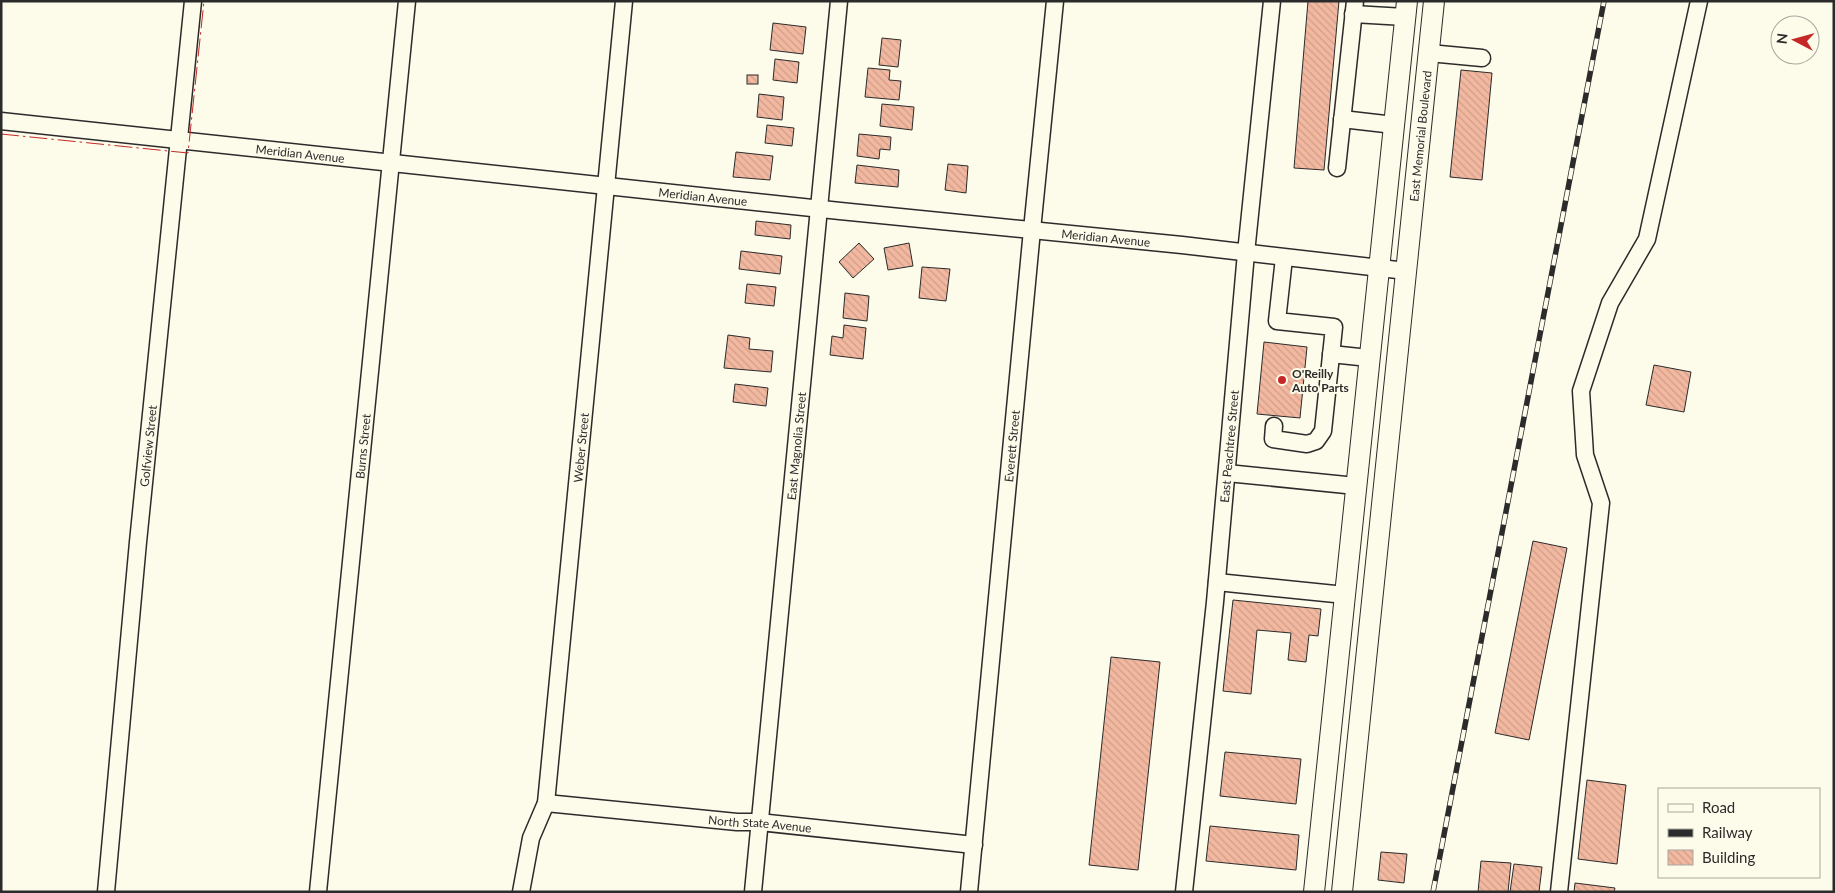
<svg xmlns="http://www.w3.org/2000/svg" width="1835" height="893" font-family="Lato,sans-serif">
<defs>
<pattern id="building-back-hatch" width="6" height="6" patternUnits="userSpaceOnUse" patternTransform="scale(1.25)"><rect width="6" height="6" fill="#f2b8a0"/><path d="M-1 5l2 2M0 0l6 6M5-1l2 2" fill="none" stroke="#d09e8a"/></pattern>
</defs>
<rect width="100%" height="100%" fill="#fdfbea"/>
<g fill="url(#building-back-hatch)" stroke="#2b2b2b">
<polygon points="1308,1 1339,1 1324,170 1294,168"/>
<polygon points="773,23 806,27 803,54 770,50"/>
<polygon points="882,38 901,40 898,67 879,65"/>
<polygon points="775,59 799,62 797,83 773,80"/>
<polygon points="868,68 890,70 889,80 901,81 899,100 865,97"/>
<polygon points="1461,70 1492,73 1482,180 1450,177"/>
<rect x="747" y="75" width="11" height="9"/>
<polygon points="759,94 784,97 782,120 757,117"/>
<polygon points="882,104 914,107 912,130 880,126"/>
<polygon points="767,125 794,128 792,146 765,143"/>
<polygon points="859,134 891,137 890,150 880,149 879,159 857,156"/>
<polygon points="736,152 773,156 770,180 733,177"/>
<polygon points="948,164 968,166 966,193 945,190"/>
<polygon points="857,165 899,170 898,187 855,183"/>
<polygon points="756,221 791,225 790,239 755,235"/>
<polygon points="859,243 874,259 853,278 839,262"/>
<polygon points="909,243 913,266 888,270 884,248"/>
<polygon points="741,251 782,256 780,274 739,269"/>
<polygon points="922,267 950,269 946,301 919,298"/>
<polygon points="747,284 776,287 774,306 745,303"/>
<polygon points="845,293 869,296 867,321 843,318"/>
<polygon points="844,325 866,328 863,359 830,355 832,336 843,338"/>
<polygon points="728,335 750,338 749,349 773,351 771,372 724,368"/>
<polygon points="1264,342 1307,347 1300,418 1257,414"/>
<polygon points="1654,365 1691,372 1684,412 1646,405"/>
<polygon points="735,384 768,388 766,406 733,402"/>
<polygon points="1533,541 1567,548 1529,740 1495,733"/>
<polygon points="1233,600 1321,609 1318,636 1309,635 1306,662 1288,660 1291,633 1257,630 1251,694 1223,691"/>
<polygon points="1111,657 1160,662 1138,870 1089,865"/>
<polygon points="1225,752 1301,759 1296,804 1220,796"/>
<polygon points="1587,780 1626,785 1617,864 1578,859"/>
<polygon points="1210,826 1299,835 1296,870 1206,861"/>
<polygon points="1381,852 1407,854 1404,883 1378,880"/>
<polygon points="1481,861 1511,863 1508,892 1478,892"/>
<polygon points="1514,864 1542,867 1539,892 1510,892"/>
<polygon points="1575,883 1615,888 1614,892 1574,892"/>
</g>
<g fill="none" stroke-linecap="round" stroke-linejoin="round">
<defs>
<g id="minor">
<polyline points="1353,14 1405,17"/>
<polyline points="1429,53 1482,58"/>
<polyline points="1342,119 1394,125"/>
<path id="s1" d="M1,121l839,90 342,34 224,26"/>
<polyline points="1337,168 1355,1"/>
<polyline points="1331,354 1369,358"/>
<polyline points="1274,426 1273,439 1307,444 1316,441 1323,431 1334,327 1277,321 1284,258"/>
<polyline points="1227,473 1356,486"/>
<polyline points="1217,582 1345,595"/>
<path id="s2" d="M546,803l191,19h22l215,23"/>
<path id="s3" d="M106,892l32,-350 55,-541"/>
<path id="s4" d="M318,892l89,-891"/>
<path id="s5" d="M521,892l10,-54 15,-35 78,-802"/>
<path id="s6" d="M753,892l86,-891"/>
<path id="s7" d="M969,892l63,-662 23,-229"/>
<path id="s8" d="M1184,892l31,-290 31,-349 26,-252"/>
<polyline points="1559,892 1601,503 1585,455 1581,391 1610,303 1647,239 1699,1"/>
</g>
<g id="major">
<polyline points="1314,892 1407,1"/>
<path id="s9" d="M1342,892l92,-891"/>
</g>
</defs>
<use href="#minor" stroke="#2b2b2b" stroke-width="19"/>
<use href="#major" stroke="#2b2b2b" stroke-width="22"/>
<use href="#minor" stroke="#fdfbea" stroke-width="16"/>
<use href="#major" stroke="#fdfbea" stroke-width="20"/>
<defs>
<polyline id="rail" points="1433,892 1604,1"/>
</defs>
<use href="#rail" stroke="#2b2b2b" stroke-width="5.5"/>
<use href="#rail" stroke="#fdfbea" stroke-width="4" stroke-dasharray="11" stroke-linecap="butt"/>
<polyline stroke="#c62828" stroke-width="1" stroke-dasharray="18 4 2.5 4" stroke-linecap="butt" points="1,134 188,153 204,1"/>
</g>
<circle fill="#c62828" stroke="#fdfbea" stroke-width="2" cx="1282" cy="380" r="5"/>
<g text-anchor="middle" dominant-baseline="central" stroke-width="4" stroke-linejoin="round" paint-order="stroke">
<g font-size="12" fill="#2b2b2b" stroke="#fdfbea">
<text stroke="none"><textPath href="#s9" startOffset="760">East Memorial Boulevard</textPath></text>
<text stroke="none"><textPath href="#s1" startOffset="301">Meridian Avenue</textPath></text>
<text stroke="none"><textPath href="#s1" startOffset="706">Meridian Avenue</textPath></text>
<text stroke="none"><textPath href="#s1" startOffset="1111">Meridian Avenue</textPath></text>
<text stroke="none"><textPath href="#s3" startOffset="448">Golfview Street</textPath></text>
<text stroke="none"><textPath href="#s4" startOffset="448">Burns Street</textPath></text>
<text stroke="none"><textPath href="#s6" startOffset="448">East Magnolia Street</textPath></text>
<text stroke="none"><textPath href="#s7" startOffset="448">Everett Street</textPath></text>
<text stroke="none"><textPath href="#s8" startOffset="448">East Peachtree Street</textPath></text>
<text stroke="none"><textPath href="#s5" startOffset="450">Weber Street</textPath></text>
<text stroke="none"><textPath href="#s2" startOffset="215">North State Avenue</textPath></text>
</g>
<g font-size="12" font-weight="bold" fill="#2b2b2b" stroke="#fdfbea" text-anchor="start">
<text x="1292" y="373">O'Reilly<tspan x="1292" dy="14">Auto Parts</tspan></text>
</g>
</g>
<rect width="1835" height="893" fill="none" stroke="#2b2b2b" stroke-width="5"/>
<rect x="1658" y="788" width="162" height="90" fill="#fdfbea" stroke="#a9a89e"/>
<rect x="1668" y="804" width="25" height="8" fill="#fdfbea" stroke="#a9a89e"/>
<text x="1702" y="813" font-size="15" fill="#2b2b2b">Road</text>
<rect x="1668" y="829" width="25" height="8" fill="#2b2b2b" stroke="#a9a89e"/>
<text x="1702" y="838" font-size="15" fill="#2b2b2b">Railway</text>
<rect x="1668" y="850" width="25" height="15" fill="url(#building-back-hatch)" stroke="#a9a89e"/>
<text x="1702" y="863" font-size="15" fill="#2b2b2b">Building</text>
<g transform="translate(1795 40) rotate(276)"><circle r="24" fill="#fdfbea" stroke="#a9a89e"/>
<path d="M0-4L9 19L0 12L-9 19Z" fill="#c62828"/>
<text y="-8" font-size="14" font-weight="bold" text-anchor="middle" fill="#2b2b2b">N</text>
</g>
</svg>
